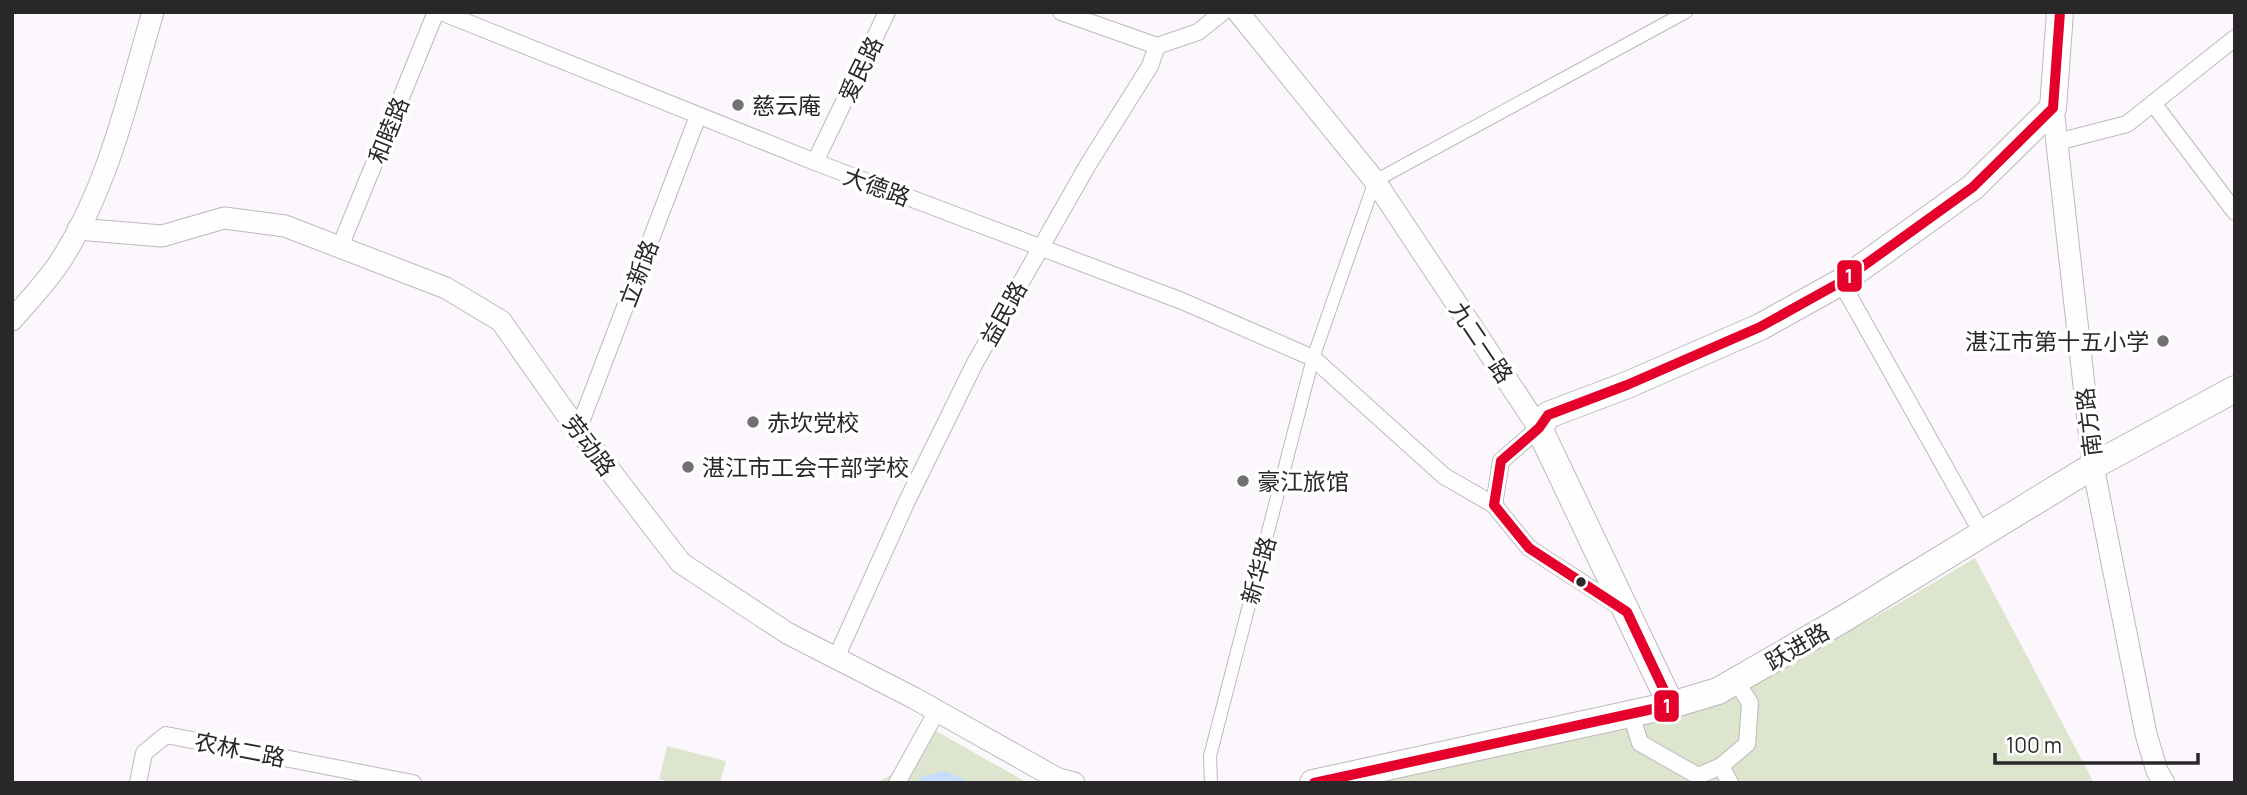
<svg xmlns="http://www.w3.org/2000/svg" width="2247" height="795" font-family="Manrope,'Noto Sans SC',sans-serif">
<rect width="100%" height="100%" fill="#fcf7fc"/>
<g fill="#dee5ce">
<polygon points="1975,558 2094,783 1370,783 1725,700 1889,609"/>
<polygon points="936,731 1028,783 876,783 905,767"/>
<polygon points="667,746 726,761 720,783 673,783 659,779"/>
</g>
<polygon fill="#c6dcfb" points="944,771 966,780 968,783 919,783 921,777"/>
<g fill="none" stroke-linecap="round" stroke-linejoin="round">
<defs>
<polyline id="pedestrian" points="1211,783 1210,756 1313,358 1375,181 1686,12"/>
<g id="minor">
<polyline points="441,12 815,162 1182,301 1313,358 1444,476 1494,505"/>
<polyline points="1061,12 1157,46"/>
<polyline points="2153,103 2235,212"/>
<polyline points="2057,142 2127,124 2235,38"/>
<polyline points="815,162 887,12"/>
<polyline points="340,247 436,12"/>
<polyline points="1841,282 1982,533"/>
<polyline points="1539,428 1501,461 1494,505 1529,548 1623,609"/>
<polyline points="578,430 698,116"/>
<polyline points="836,658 907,501 975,363 1089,163 1150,66 1157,46 1198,32 1223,12"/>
<polyline points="1631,714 1640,743 1698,776 1721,766 1730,783"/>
<polyline points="1721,766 1747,744 1750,703 1736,681"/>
<polyline points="138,783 144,753 166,735 413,783"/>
<polyline points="897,783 937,711"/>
</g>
<g id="tertiary">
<polyline points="1238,12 1375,181 1539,428"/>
<polyline points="2053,108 2093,466 2146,734 2157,771 2164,783"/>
<polyline points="78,229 162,236 224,218 285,226 446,288 501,321 565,412 681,563 787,633 914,698 1058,779 1074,783"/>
<path d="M12,320c17,-20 37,-40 51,-63 47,-75 65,-161 90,-245"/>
</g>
<g id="primary">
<polyline points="1671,705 1539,428 1548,415 1627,385 1760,327 1841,282 1973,187 2053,108 2060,12"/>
<polyline points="1313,783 1671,705 1718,691 1843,619 2093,466 2235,389"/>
</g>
</defs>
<use href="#pedestrian" stroke="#bcb9bc" stroke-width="14"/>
<use href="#minor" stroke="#bcb9bc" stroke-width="18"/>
<use href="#tertiary" stroke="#bcb9bc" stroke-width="23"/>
<use href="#primary" stroke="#bcb9bc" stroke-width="28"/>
<use href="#pedestrian" stroke="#fffeff" stroke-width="12"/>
<use href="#minor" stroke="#fffeff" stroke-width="16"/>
<use href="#tertiary" stroke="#fffeff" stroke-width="21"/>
<use href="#primary" stroke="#fffeff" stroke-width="26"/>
<defs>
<polyline id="bus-1" points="1314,783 1671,705 1627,612 1529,548 1494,505 1501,461 1539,428 1548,415 1627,385 1760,327 1841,282 1973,187 2053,108 2060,12"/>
</defs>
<use href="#bus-1" stroke="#fff" stroke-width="16"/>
<use href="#bus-1" stroke="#e4002b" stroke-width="10"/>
</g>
<g fill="#737074" stroke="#fff" stroke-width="2.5">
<circle cx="738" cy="105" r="7"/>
<circle cx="2163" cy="341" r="7"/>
<circle cx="753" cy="422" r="7"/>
<circle cx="688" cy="467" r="7"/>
<circle cx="1243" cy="481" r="7"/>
</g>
<circle fill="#29272a" stroke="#fff" stroke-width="2.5" cx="1581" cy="582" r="6"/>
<g text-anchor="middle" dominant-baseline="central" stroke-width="7" stroke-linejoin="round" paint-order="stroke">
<g font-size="23" fill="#29272a" stroke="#fff">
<text transform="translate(860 69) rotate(-64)">爱民路</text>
<text transform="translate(388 130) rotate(-68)">和睦路</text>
<text transform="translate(877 186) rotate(20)">大德路</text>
<text transform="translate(638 273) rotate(-69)">立新路</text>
<text transform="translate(1003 313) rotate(-61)">益民路</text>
<text transform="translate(1482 342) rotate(56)">九二一路</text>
<text transform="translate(2088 422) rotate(-97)">南方路</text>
<text transform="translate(590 445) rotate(53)">劳动路</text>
<text transform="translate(1258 570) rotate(-74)">新华路</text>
<text transform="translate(1797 646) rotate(-30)">跃进路</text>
<text transform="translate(240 749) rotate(11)">农林二路</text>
</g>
<g font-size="23" fill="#29272a" stroke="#fff" text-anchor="start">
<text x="752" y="105">慈云庵</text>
<text x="2149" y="341" text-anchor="end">湛江市第十五小学</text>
<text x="767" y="422">赤坎党校</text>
<text x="702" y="467">湛江市工会干部学校</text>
<text x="1257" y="481">豪江旅馆</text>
</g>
</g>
<g stroke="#fff" stroke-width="2.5">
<rect x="1836" y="259" width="27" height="34" rx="7" fill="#e4002b"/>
<rect x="1653" y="689" width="27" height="34" rx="7" fill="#e4002b"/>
</g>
<g font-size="19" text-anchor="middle" font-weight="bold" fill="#fff">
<text x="1849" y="283">1</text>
<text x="1667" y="713">1</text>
</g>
<rect width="2247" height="795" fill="none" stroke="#29272a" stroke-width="28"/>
<path d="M1995 753v10h203v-10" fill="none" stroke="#29272a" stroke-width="3.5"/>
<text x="2006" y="753" font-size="21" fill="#29272a" stroke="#ffffff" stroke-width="5" paint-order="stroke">100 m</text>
</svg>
